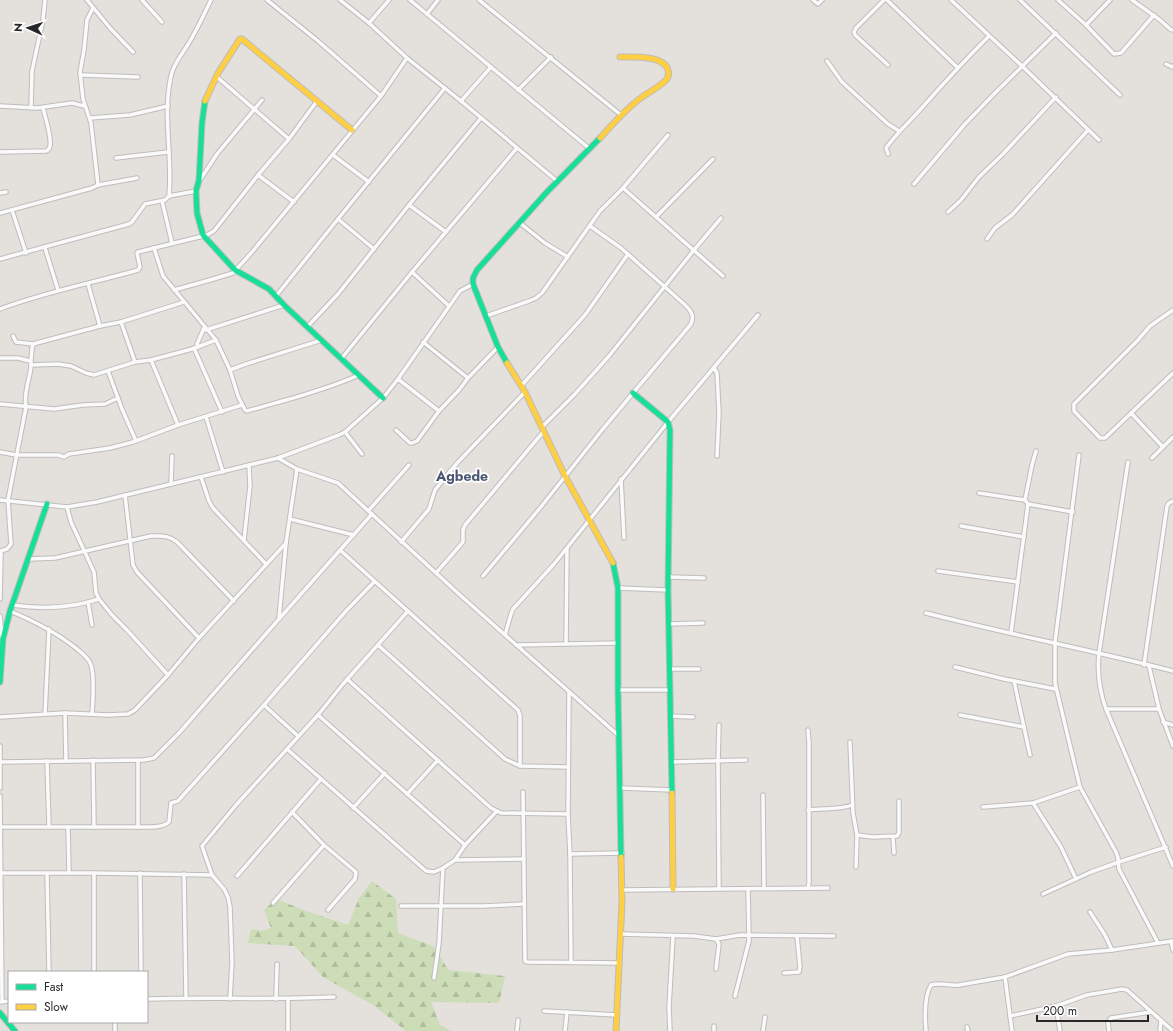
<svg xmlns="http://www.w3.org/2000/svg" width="1173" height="1031" font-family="Jost,sans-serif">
<defs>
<pattern id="forest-firs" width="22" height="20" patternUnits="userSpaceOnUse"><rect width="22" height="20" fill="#ccddb7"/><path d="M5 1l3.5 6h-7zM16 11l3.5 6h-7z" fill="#afbe9d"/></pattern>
</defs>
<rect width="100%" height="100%" fill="#e4e0dc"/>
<polygon fill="url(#forest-firs)" points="372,881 396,899 398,933 435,947 448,970 505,976 499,1003 431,1002 440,1025 451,1031 406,1031 373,1005 323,977 295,946 248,943 251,929 263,931 271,928 264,910 276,899 309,912 348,925 359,898"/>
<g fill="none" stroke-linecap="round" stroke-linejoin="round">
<defs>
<g id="street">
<polyline points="87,0 110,28 133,52"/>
<polyline points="142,0 162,22"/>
<polyline points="267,0 318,41 381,96 407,58"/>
<polyline points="340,0 369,23 407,58 461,101 557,181"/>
<polyline points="410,0 590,149"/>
<polyline points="479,0 621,115"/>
<polyline points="813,0 818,4 822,0"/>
<polyline points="884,0 856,28 854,32 855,35 888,65"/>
<polyline points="887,0 957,67"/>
<polyline points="951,0 1022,66 1099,140"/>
<polyline points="1020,0 1120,95"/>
<polyline points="1058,0 1086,25 1114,54 1121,53 1154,15"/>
<polyline points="1132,0 1160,20 1170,29 1173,30"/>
<polyline points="93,8 87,20 84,50 80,72 83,99 91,123 98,185"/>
<polyline points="427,14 438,0"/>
<polyline points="369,23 389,0"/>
<polyline points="1086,25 1110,0"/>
<polyline points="827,61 842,82 888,124 899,131"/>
<polyline points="1166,64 1172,67 1173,66"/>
<polyline points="81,75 138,77"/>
<polyline points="217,77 289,139"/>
<polyline points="518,90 551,57"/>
<polyline points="461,101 491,67"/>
<polyline points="0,106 37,108 72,103 84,106"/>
<polyline points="31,108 32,71 43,20 45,0"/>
<polyline points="90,118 130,115 168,106"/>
<path d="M0,152l46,-1c2,-1 3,-1 4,-5 2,-9 -5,-29 -7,-38"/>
<path d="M888,154l-2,-6c10,-14 22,-25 33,-37 23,-26 45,-50 70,-75"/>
<polyline points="333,155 369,182"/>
<polyline points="116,158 168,152"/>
<polyline points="258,175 294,202"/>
<polyline points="200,180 217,154 262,100"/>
<polyline points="914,184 965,124 995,93 1056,33"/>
<polyline points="623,188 723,276"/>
<polyline points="0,193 6,192"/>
<path d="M169,196c4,-39 -7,-80 2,-120 2,-12 13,-24 19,-35 8,-13 14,-27 21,-41"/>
<polyline points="162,201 172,243"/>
<polyline points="409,205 446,232"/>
<polyline points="12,210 26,253"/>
<polyline points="948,212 961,200 979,177 1003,154 1056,97"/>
<polyline points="0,213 92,188 98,185 137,178"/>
<polyline points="657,216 713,159"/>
<polyline points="338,219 445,88"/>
<polyline points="520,223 545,243 568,257"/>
<polyline points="987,239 995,228 1012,215 1088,130"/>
<polyline points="45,248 58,290"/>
<polyline points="154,248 163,276 216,340 230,370"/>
<polyline points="0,259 129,224 132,222 145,204 165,200 169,196 196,191"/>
<polyline points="412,272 449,306"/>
<polyline points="88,284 100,326"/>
<polyline points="174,290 210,280 233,273 252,252 381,96"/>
<polyline points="276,296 338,219 374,249"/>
<path d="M0,309c45,-17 92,-26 138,-39l2,-3 -3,-14 1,-1 69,-17 7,-4 44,-56 31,-36 28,-38"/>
<polyline points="1173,310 1150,326 1138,340 1074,404 1074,411 1100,438 1105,438 1173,373"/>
<polyline points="486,316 529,301 536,298 542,293 600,211 623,188 668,135"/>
<polyline points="121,322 135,362"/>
<polyline points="308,326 338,294 409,205 481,118"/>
<polyline points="206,330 284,305"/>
<polyline points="13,336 16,342 33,344 100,326 121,322 184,302"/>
<path d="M322,340l-76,24 -16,6 8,26 7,14 2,1c36,-10 78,-21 112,-36"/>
<polyline points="423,342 468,378"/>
<polyline points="198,347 197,344 204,328"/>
<polyline points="194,348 222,412"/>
<polyline points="0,358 18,358 30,361"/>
<polyline points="341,359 412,272 517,148"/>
<polyline points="151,360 178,425"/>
<polyline points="31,365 58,364 71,366 86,373 94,375 135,362 151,360 192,349 216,340"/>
<polyline points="714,368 717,373 719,413 717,456"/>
<polyline points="108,371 122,409 136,441"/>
<polyline points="398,379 439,411"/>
<polyline points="521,386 585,315 628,254"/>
<polyline points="0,404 54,409 83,405 105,404 118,398"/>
<polyline points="1131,413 1163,447"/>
<polyline points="206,417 223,472"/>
<polyline points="542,427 575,394 609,356 694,250 721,218"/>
<polyline points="396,430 410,443 412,443 417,441 439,411 459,390 468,378 498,347"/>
<polyline points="345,432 362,454"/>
<polyline points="0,452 16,455 58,455 64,457 69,454 110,448 133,442 178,425 242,405"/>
<polyline points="1079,455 1055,642 1055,683 1080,787 1116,852 1118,858 1119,869 1158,943"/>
<polyline points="278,458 297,469 338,483 460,595 618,735"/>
<polyline points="1152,458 1173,437"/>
<path d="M1128,462l-29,191c-2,20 0,37 7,56l67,157"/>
<polyline points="201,477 209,501 213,508 266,564"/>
<polyline points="621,479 624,538"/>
<polyline points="171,484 172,456"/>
<polyline points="979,493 1025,500"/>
<polyline points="125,495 133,565 137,572 199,638"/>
<polyline points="0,500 67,507 97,502 278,458 339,435 345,432 383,398 398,379 460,291 473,284"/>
<polyline points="1028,504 1073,512"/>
<polyline points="369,510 409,465"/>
<polyline points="290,519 354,535"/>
<polyline points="961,526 1024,537"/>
<polyline points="244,540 250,486 249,465"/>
<polyline points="401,542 429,509 435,490 447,475 458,462 525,392"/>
<polyline points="340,550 518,710 520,715 520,766"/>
<path d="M0,551l7,-2 4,-5 -3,-44 18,-93c-3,-13 4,-28 5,-41 0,-8 0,-14 2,-22"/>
<path d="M29,559l26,-1 96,-22c11,0 17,-1 26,6l57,59"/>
<polyline points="938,571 1018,582"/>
<polyline points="436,573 463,542 463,530 465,525 544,431"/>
<path d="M483,576l57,-68 62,-78 89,-106c4,-10 -1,-14 -8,-21l-62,-55 -31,-22"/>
<polyline points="669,577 704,578"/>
<polyline points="618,588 668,590"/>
<polyline points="0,599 1,551"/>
<polyline points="88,602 92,625"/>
<path d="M12,605c28,4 60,3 87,-6"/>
<path d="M10,611c24,10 46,21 67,38 5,4 12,9 14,16 4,14 2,34 1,49"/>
<path d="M926,613c82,21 165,37 247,58"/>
<polyline points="0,616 2,636"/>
<polyline points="279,618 286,543 297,469"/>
<polyline points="669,624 703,623"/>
<polyline points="1011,633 1028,504 1025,500 1032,465 1036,451"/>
<polyline points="505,635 511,614 513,609 554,564 668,422 758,315"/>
<polyline points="566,644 567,548"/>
<polyline points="378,645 505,759 520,766 568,767"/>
<polyline points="516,645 618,643"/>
<polyline points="1144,665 1167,506 1169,503 1173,501"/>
<polyline points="1149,666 1159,709 1173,746"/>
<polyline points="955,667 1004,679 1055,689"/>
<polyline points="670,669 699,669"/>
<polyline points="168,675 199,638 286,543"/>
<polyline points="347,679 491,808 501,813 568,814"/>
<polyline points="1014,681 1030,755"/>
<polyline points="618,690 670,690"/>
<polyline points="569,693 568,814 570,854 571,962"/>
<polyline points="264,705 298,736"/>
<polyline points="1106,709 1159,709"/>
<polyline points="65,713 66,761"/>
<polyline points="45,714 49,629"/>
<polyline points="318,715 465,845"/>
<polyline points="960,715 1024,727"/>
<polyline points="670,716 693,717"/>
<polyline points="0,717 65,713 108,715 128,714 135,710 168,675 127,630 112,615 99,599 96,593 94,572 71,522 67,507"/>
<polyline points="1163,722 1173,725"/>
<polyline points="808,730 809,743 809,883 808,888"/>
<polyline points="850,742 853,813 857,835 872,837 897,836 899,833 899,801"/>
<polyline points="0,746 0,788"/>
<polyline points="287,749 426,871 434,872 443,868 455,860 465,845 497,811"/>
<polyline points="93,760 94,827"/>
<polyline points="138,760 138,827"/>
<polyline points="47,761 49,827"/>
<polyline points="1,762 144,760 154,758 179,733 279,619 372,514"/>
<polyline points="672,762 746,760"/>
<polyline points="621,788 672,790"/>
<polyline points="523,792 525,961 527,962 620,963"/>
<polyline points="407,794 438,760"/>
<polyline points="763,795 764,888"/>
<polyline points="0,796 2,1001"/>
<polyline points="1033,803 1061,847 1076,879"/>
<polyline points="983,807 1033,803 1080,787"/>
<polyline points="353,808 385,773"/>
<path d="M808,810c14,-2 32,0 44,-5"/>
<polyline points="292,812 324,845 356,872 355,879 328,910"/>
<path d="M0,827h141c9,0 21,1 28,-5l2,-19 7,-2 86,-96 82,-94 28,-29"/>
<polyline points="68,827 69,873"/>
<polyline points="893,837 894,853"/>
<polyline points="570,854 622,853"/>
<polyline points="455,860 524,859"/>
<polyline points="856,867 857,835"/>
<polyline points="1,873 94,873 212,875"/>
<polyline points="94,873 94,972"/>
<polyline points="140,873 141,972"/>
<polyline points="47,874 49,972"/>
<polyline points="184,874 186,998"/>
<polyline points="237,876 321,779"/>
<polyline points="719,889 718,762 719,725"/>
<polyline points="622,890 828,888"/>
<polyline points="1043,894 1091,872 1119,862 1166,847"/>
<polyline points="273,903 324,845"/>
<polyline points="401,906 483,906 524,904"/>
<polyline points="1090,912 1105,935 1112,950"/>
<polyline points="621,934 694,936 716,939 719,944 716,969"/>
<polyline points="716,939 740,935 834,936"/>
<polyline points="1171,941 1173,950"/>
<polyline points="784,973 799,972 800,967 797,936"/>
<polyline points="1005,977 1012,1031"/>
<polyline points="434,978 439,943 443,868"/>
<polyline points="735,996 749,941 748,889"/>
<path d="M147,999c62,-2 124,1 187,-2"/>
<polyline points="230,999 232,962 230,907 228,897 224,889 212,875 202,846 236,805 318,715 343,684 408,611"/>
<polyline points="276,999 277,964"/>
<polyline points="288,999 288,1031"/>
<polyline points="0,1002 9,1001"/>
<polyline points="1056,1006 1060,1031"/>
<polyline points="544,1011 617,1015"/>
<polyline points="1010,1016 1056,1006 1087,995 1122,989 1127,990 1173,1031"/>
<polyline points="115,1022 115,1031"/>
<polyline points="967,1027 968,1031"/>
<polyline points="517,1031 518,1020"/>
<polyline points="565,1031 567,1012"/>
<polyline points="670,1031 669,1007 673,936"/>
<polyline points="714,1031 714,1026"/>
<polyline points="763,1031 765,1017"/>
<path d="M926,1031c-1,-12 -2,-35 5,-46 9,-3 19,1 28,0l46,-8 63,-23 44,-4 61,-9"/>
<polyline points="1109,1031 1108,1022 1111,1018 1151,1012"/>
<polyline points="1160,1031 1161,1020"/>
</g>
<g id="fast">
<polyline points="205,101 202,123 199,180 196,191 197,213 203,235 235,270 269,289 284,305 383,398"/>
<polyline points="507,363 498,347 473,284 473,278 477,270 546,193 600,138"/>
<polyline points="633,393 668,422 670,430 668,590 672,793"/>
<polyline points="613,563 618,588 618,690 621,857"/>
<polyline points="0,682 3,639 10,611 47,504"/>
<polyline points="0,1013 15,1031"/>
</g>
<g id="slow">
<polyline points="205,101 218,73 240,39 242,39 352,130"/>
<path d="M600,138c12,-13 23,-26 37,-37 9,-8 22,-13 30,-22 2,-3 2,-6 1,-9 -4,-15 -36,-13 -48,-13"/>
<polyline points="507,363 525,392 565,476 613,563"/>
<polyline points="672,793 673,889"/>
<polyline points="616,1031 622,901 621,857"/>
</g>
</defs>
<use href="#street" stroke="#bebdbd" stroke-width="5.5"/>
<use href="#fast" stroke="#bebdbd" stroke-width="7"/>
<use href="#slow" stroke="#bebdbd" stroke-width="7"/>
<use href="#street" stroke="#fbfafa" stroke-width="3.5"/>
<use href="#fast" stroke="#16e098" stroke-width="5"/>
<use href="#slow" stroke="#ffcf43" stroke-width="5"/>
</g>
<g text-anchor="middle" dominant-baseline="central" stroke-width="3.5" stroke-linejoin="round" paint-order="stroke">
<g font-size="14" font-weight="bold" fill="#4c5872" stroke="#fff">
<text x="462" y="476">Agbede</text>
</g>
</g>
<rect x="8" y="971" width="140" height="52" fill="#ffffff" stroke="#a9a9a9"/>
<rect x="16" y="984" width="20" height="6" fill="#16e098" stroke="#a9a9a9"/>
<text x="44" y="991" font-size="12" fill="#272727">Fast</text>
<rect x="16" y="1004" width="20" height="6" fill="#ffcf43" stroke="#a9a9a9"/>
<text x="44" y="1011" font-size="12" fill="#272727">Slow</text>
<g transform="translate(28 28) rotate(273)" stroke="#ffffff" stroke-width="3" paint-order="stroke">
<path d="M0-3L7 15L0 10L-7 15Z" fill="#272727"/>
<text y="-6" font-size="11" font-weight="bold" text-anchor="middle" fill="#272727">N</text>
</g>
<path d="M1037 1015v6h111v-6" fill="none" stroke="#272727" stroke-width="2"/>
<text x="1043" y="1015" font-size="12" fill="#272727" stroke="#ffffff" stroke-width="3" paint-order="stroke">200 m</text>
</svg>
